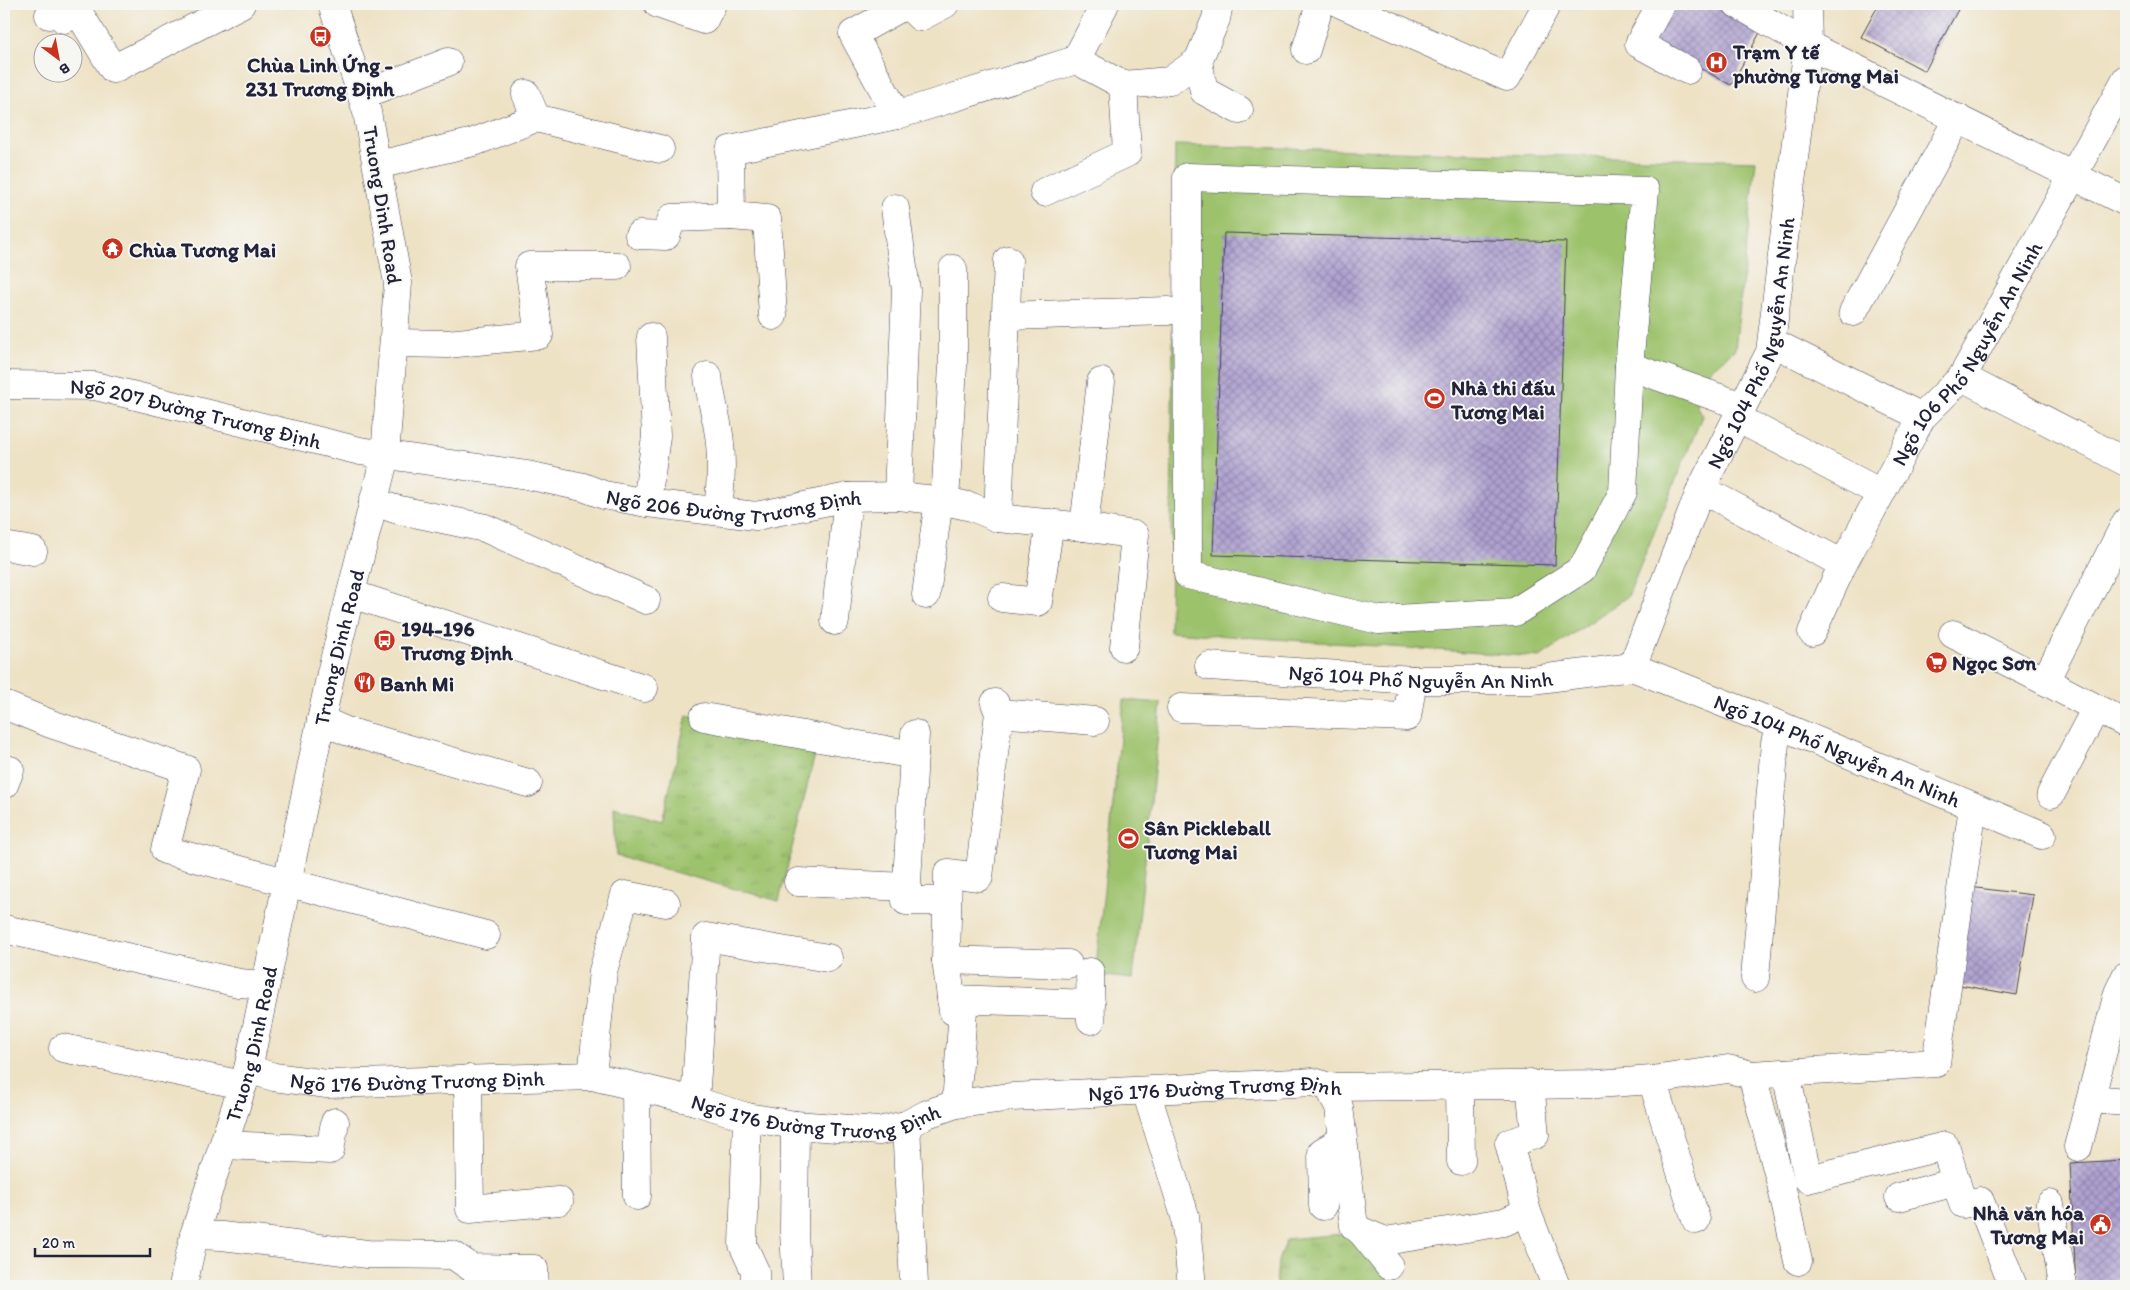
<svg xmlns="http://www.w3.org/2000/svg" width="2130" height="1290" font-family="Itim,sans-serif">
<defs>
<pattern id="grass-tufts" width="24" height="20" patternUnits="userSpaceOnUse" patternTransform="scale(1.25)"><rect width="24" height="20" fill="#9dc26c"/><path d="M3 7l-1-3M5 7V3M7 7l1-3M15 17l-1-3M17 17v-4M19 17l1-3" fill="none" stroke="#87a65e"/></pattern>
<pattern id="building-cross-hatch" width="8" height="8" patternUnits="userSpaceOnUse" patternTransform="scale(1.25)"><rect width="8" height="8" fill="#afa1d0"/><path d="M0 0l8 8M0 8l8-8" fill="none" stroke="#8e83aa"/></pattern>
</defs>
<rect width="100%" height="100%" fill="#f6f6f2"/>
<filter id="ink" filterUnits="userSpaceOnUse"><feTurbulence type="fractalNoise" baseFrequency=".02" numOctaves="2"/><feDisplacementMap in="SourceGraphic" scale="10" xChannelSelector="R" yChannelSelector="G"/><feConvolveMatrix kernelMatrix="1 2 1 2 8 2 1 2 1" color-interpolation-filters="sRGB"/></filter>
<filter id="wash" filterUnits="userSpaceOnUse"><feTurbulence type="fractalNoise" baseFrequency=".0096" numOctaves="4" result="noise"/><feDisplacementMap in="SourceGraphic" scale="20" xChannelSelector="R" yChannelSelector="G"/><feGaussianBlur stdDeviation="1.12" result="paint"/><feColorMatrix in="noise" values="0 0 0 0 0 0 0 0 0 0 0 0 0 0 0 0 0 1.4 0 .05"/><feComposite in="paint" operator="in"/></filter>
<g filter="url(#wash)">
<rect width="100%" height="100%" fill="#eee2c5"/>
<g fill="url(#grass-tufts)" stroke="#607254">
<polygon points="687,715 816,750 779,901 616,856 614,807 662,821"/>
<polygon points="1354,1233 1398,1286 1276,1286 1278,1261 1286,1239"/>
</g>
<g fill="#9dc26c" stroke="#607254">
<polygon points="1175,145 1756,161 1735,349 1709,371 1696,405 1702,416 1628,596 1540,657 1170,632"/>
<polygon points="1124,700 1161,703 1133,979 1095,975"/>
</g>
<g id="blocks">
<g fill="url(#building-cross-hatch)">
<polygon points="1670,4 1718,4 1762,29 1731,85 1650,41"/>
<polygon points="1879,4 1961,4 1925,71 1861,37"/>
<polygon points="1224,233 1566,242 1555,565 1213,555"/>
<polygon points="1969,887 2033,895 2017,995 1954,984"/>
<polygon points="2126,1160 2126,1286 2076,1286 2070,1163"/>
</g>
</g>
</g>
<g filter="url(#ink)">
<use href="#blocks" fill-opacity="0" stroke="#413f50" stroke-width="1"/>
<g fill="none" stroke-linecap="round" stroke-linejoin="round">
<defs>
<g id="minor">
<polyline points="658,4 704,20 712,4"/>
<polyline points="907,4 853,34 897,115 1076,60"/>
<polyline points="907,4 920,17 945,4"/>
<polyline points="1341,4 1507,77 1547,4"/>
<polyline points="1661,4 1639,44 1687,70"/>
<polyline points="1737,4 1808,45 2126,202"/>
<polyline points="49,15 59,9 64,19 79,13 113,69 241,4"/>
<polyline points="1306,50 1320,4"/>
<polyline points="1076,60 1123,85 1170,81 1198,61 1216,19 1219,4"/>
<polyline points="1076,60 1105,4"/>
<polyline points="1198,61 1204,91 1239,110"/>
<polyline points="526,94 536,118"/>
<polyline points="362,95 448,62"/>
<polyline points="378,165 474,142 536,118 660,149"/>
<polygon points="1187,177 1645,191 1629,366 1623,492 1582,569 1515,612 1379,620 1188,575"/>
<polyline points="1044,192 1127,153 1123,85"/>
<polyline points="895,208 906,290 898,496"/>
<polyline points="639,235 666,236 672,218 731,216"/>
<polyline points="1853,312 1958,118"/>
<polyline points="773,316 767,219 731,216 730,150 897,115"/>
<polyline points="1006,316 1168,311"/>
<polyline points="1772,342 1922,417"/>
<polyline points="394,343 447,344 539,335 529,266 617,266"/>
<polyline points="1629,366 1742,406"/>
<path d="M708,376c2,19 7,35 10,53 5,26 3,55 0,81"/>
<polyline points="1962,377 2126,462"/>
<path id="s1" d="M4,385l91,1 265,65 167,24 56,12 21,8 43,8 109,13 92,-19 50,-1 47,5 27,6 26,11 86,9 51,8 -11,112"/>
<polyline points="1737,418 1881,493"/>
<polyline points="1701,489 1843,564"/>
<polyline points="945,501 953,366 953,269"/>
<polyline points="373,502 395,509 485,528 646,600"/>
<polyline points="647,503 656,436 651,337"/>
<polyline points="998,518 1008,260"/>
<polyline points="1084,527 1101,382"/>
<polyline points="4,546 33,551"/>
<polyline points="351,594 644,688"/>
<polyline points="926,595 939,500"/>
<polyline points="1002,598 1038,602 1050,523"/>
<polyline points="835,621 848,497"/>
<path id="s2" d="M1812,632l31,-68 79,-147 40,-40 164,-298"/>
<polyline points="1953,634 2045,681 2126,522"/>
<path id="s3" d="M1209,666l204,14h119l100,-13 147,58 263,110"/>
<path id="s4" d="M1632,667l69,-178 69,-137 38,-307 -1,-41"/>
<polyline points="2045,681 2126,724"/>
<polyline points="4,705 51,724 186,769 165,850 486,935"/>
<polyline points="1181,708 1407,717 1413,680"/>
<polyline points="999,713 1095,721"/>
<polyline points="704,717 914,755"/>
<polyline points="321,720 346,731 528,783"/>
<polyline points="915,734 906,901 947,901"/>
<polyline points="4,785 10,770"/>
<polyline points="2051,794 2096,708"/>
<polyline points="798,882 907,887"/>
<polyline points="4,929 239,983 265,985"/>
<polyline points="946,960 1068,964"/>
<polyline points="1090,972 1091,1020"/>
<polyline points="1755,978 1775,743 1779,725"/>
<polyline points="951,999 1091,1004"/>
<polyline points="63,1048 243,1085"/>
<path id="s5" d="M248,1069l26,8 53,7 265,-8 103,25 52,16 48,8 84,6 27,-6 21,-11 29,-10 56,-7 302,-15 15,5 268,-3 55,-4 76,-11 24,6 184,-12 37,-256"/>
<polyline points="1786,1073 1808,1179 1945,1146 1963,1204 1980,1201 2013,1286"/>
<polyline points="1752,1075 1781,1184 1798,1261"/>
<polyline points="592,1076 603,971 625,895 666,903"/>
<polyline points="468,1079 470,1209 559,1201"/>
<polyline points="1652,1080 1696,1220"/>
<polyline points="1530,1083 1535,1135 1509,1143 1527,1212 1556,1286"/>
<polyline points="1460,1086 1461,1161"/>
<polyline points="1329,1087 1339,1107 1354,1226 1361,1231 1385,1241 1504,1222 1527,1212"/>
<polyline points="636,1088 637,1196"/>
<polyline points="1146,1091 1185,1216 1192,1286"/>
<polyline points="2091,1099 2126,1102"/>
<polyline points="695,1101 706,937 828,958"/>
<polyline points="956,1104 963,1011 953,1011 946,960 948,873 979,877 999,713 995,703"/>
<polyline points="747,1117 743,1245 755,1271 755,1286"/>
<polyline points="795,1125 794,1232 797,1286"/>
<polyline points="906,1125 914,1284"/>
<polyline points="224,1145 330,1150 335,1122"/>
<polyline points="2078,1147 2118,993 2126,976"/>
<polyline points="1899,1197 1956,1182"/>
<polyline points="2050,1204 2063,1286"/>
<polyline points="1323,1206 1322,1152 1342,1140"/>
<polyline points="1361,1231 1389,1266"/>
<polyline points="194,1235 222,1236 367,1254 453,1255 472,1268 534,1269 535,1286"/>
</g>
<g id="major">
<path id="s6" d="M183,1286l11,-51 54,-166 83,-396 54,-217 13,-173 -31,-171 -35,-108"/>
</g>
</defs>
<use href="#minor" stroke="#413f50" stroke-width="29"/>
<use href="#major" stroke="#413f50" stroke-width="29"/>
<use href="#minor" stroke="#fff" stroke-width="28"/>
<use href="#major" stroke="#fff" stroke-width="28"/>
</g>
</g>
<defs>
<symbol id="bus-disc" viewBox="-11 -11 22 22"><circle r="9.5" fill="#c8321e" stroke="#f6f6f2"/><path d="M-5-6H5V4H4V6H2V4H-2V6H-4V4H-5ZM-3.5-4V0h7V-4ZM-3.5 1.2v1.5H-2V1.2ZM2 1.2v1.5H3.5V1.2Z" fill="#fff"/></symbol>
<symbol id="hospital-disc" viewBox="-11 -11 22 22"><circle r="9.5" fill="#c8321e" stroke="#f6f6f2"/><path d="M-5-5h3v3.5h4V-5h3V5h-3V1.5h-4V5h-3Z" fill="#fff"/></symbol>
<symbol id="temple-disc" viewBox="-11 -11 22 22"><circle r="9.5" fill="#c8321e" stroke="#f6f6f2"/><path d="M0-6L5-2H3V0L6.5 2.5H4V6H1.5V3h-3V6H-4V2.5H-6.5L-3 0V-2H-5Z" fill="#fff"/></symbol>
<symbol id="stadium-disc" viewBox="-11 -11 22 22"><circle r="9.5" fill="#c8321e" stroke="#f6f6f2"/><path d="M0-5a6.5 5 0 1 0 0 10a6.5 5 0 1 0 0-10ZM-3.5-1.8h7v3.6h-7Z" fill="#fff"/></symbol>
<symbol id="supermarket-disc" viewBox="-11 -11 22 22"><circle r="9.5" fill="#c8321e" stroke="#f6f6f2"/><path d="M-6-5.5h2.5l.6 2H6L4.5 2H-2.5L-4.4-4H-6ZM-1.5 3.2a1.3 1.3 0 1 0 .1 0ZM3 3.2a1.3 1.3 0 1 0 .1 0Z" fill="#fff"/></symbol>
<symbol id="restaurant-disc" viewBox="-11 -11 22 22"><circle r="9.5" fill="#c8321e" stroke="#f6f6f2"/><path d="M-5-6h1v4h1v-4h1v4h1v-4h1v5L-1.5 .5V6h-2V.5L-5-1ZM5-6V6H3V1.5H1.5Q1.5-4 5-6Z" fill="#fff"/></symbol>
<symbol id="civic-disc" viewBox="-11 -11 22 22"><circle r="9.5" fill="#c8321e" stroke="#f6f6f2"/><path d="M-.6-6.5H3V-4.5H.6V-3L4-1V1h2V6H-6V1h2V-1L-.6-3ZM-1.2 2.5V6h2.4V2.5Z" fill="#fff"/></symbol>
</defs>
<g fill-rule="evenodd">
<use href="#bus-disc" x="308" y="24" width="25" height="25"/>
<use href="#hospital-disc" x="1704" y="50" width="25" height="25"/>
<use href="#temple-disc" x="100" y="236" width="25" height="25"/>
<use href="#stadium-disc" x="1422" y="386" width="25" height="25"/>
<use href="#bus-disc" x="372" y="628" width="25" height="25"/>
<use href="#supermarket-disc" x="1924" y="650" width="25" height="25"/>
<use href="#restaurant-disc" x="352" y="670" width="25" height="25"/>
<use href="#stadium-disc" x="1116" y="826" width="25" height="25"/>
<use href="#civic-disc" x="2088" y="1212" width="25" height="25"/>
</g>
<g text-anchor="middle" dominant-baseline="central" stroke-width="4" stroke-linejoin="round" paint-order="stroke">
<g font-size="21" font-weight="bold" fill="#22223b" stroke="#f6f6f2" text-anchor="start">
<text x="1733" y="51">Trạm Y tế<tspan x="1733" dy="24">phường Tương Mai</tspan></text>
<text x="320" y="64" text-anchor="middle">Chùa Linh Ứng -<tspan x="320" dy="24">231 Trương Định</tspan></text>
<text x="129" y="249">Chùa Tương Mai</text>
<text x="1451" y="387">Nhà thi đấu<tspan x="1451" dy="24">Tương Mai</tspan></text>
<text x="401" y="628">194-196<tspan x="401" dy="24">Trương Định</tspan></text>
<text x="1952" y="662">Ngọc Sơn</text>
<text x="380" y="683">Banh Mi</text>
<text x="1144" y="827">Sân Pickleball<tspan x="1144" dy="24">Tương Mai</tspan></text>
<text x="2084" y="1212" text-anchor="end">Nhà văn hóa<tspan x="2084" dy="24">Tương Mai</tspan></text>
</g>
<g font-size="21" fill="#22223b" stroke="#f6f6f2">
<text transform="translate(383 205) rotate(81)">Truong Dinh Road</text>
<text stroke="none"><textPath href="#s4" startOffset="348">Ngõ 104 Phố Nguyễn An Ninh</textPath></text>
<text stroke="none"><textPath href="#s2" startOffset="320">Ngõ 106 Phố Nguyễn An Ninh</textPath></text>
<text stroke="none"><textPath href="#s1" startOffset="195">Ngõ 207 Đường Trương Định</textPath></text>
<text stroke="none"><textPath href="#s1" startOffset="744">Ngõ 206 Đường Trương Định</textPath></text>
<text stroke="none"><textPath href="#s6" startOffset="658">Truong Dinh Road</textPath></text>
<text stroke="none"><textPath href="#s3" startOffset="212">Ngõ 104 Phố Nguyễn An Ninh</textPath></text>
<text stroke="none"><textPath href="#s3" startOffset="646">Ngõ 104 Phố Nguyễn An Ninh</textPath></text>
<text stroke="none"><textPath href="#s6" startOffset="252">Truong Dinh Road</textPath></text>
<text stroke="none"><textPath href="#s5" startOffset="171">Ngõ 176 Đường Trương Định</textPath></text>
<text stroke="none"><textPath href="#s5" startOffset="981">Ngõ 176 Đường Trương Định</textPath></text>
<text stroke="none"><textPath href="#s5" startOffset="576">Ngõ 176 Đường Trương Định</textPath></text>
</g>
</g>
<rect width="2130" height="1290" fill="none" stroke="#f6f6f2" stroke-width="20"/>
<g transform="translate(58 58) rotate(148)"><circle r="24" fill="#f6f6f2" stroke="#a1a1a9"/>
<path d="M0-4L9 19L0 12L-9 19Z" fill="#c8321e"/>
<text y="-8" font-size="14" font-weight="bold" text-anchor="middle" fill="#22223b">B</text>
</g>
<path d="M35 1248v8h115v-8" fill="none" stroke="#22223b" stroke-width="2.5"/>
<text x="42" y="1248" font-size="15" fill="#22223b" stroke="#f6f6f2" stroke-width="4" paint-order="stroke">20 m</text>
</svg>
